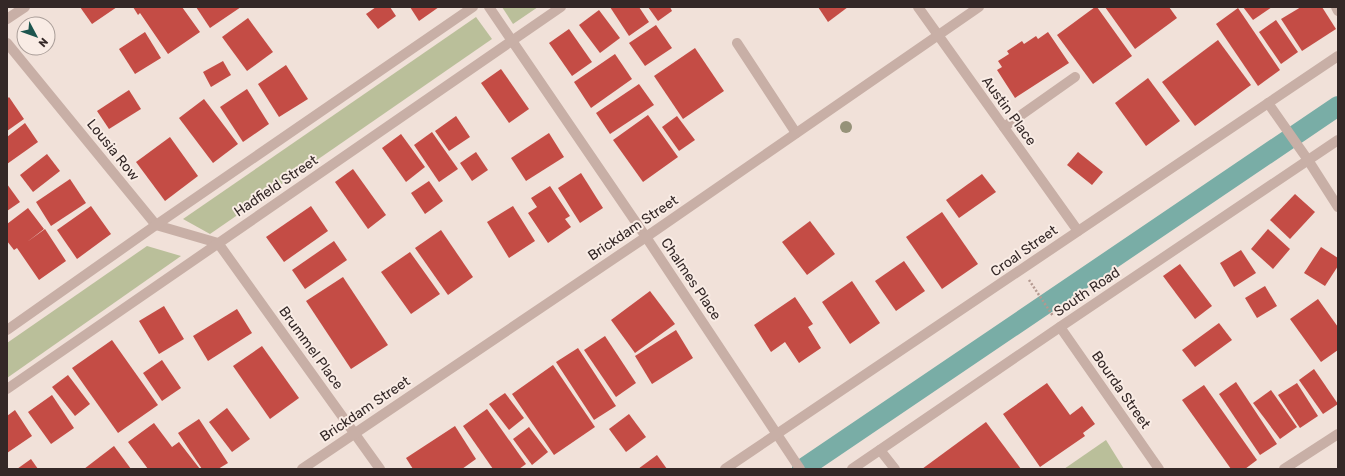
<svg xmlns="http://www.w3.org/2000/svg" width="1345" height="476" font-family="Rubik,sans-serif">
<rect width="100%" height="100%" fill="#f1e1d9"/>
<g fill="#babf9a">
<polygon points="502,7 538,7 513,24"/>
<polygon points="476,17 492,39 210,234 183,219"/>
<polygon points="147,246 181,256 7,378 7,343"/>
<polygon points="1106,440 1124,469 1064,469"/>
</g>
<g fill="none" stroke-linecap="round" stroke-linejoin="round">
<polyline stroke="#79ada6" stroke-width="20" points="802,469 1338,106"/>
</g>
<g fill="#c44c45">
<polygon points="80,7 117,7 92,24"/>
<polygon points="133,7 182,7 200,32 168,54 140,13 138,15"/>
<polygon points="196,7 241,7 210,28"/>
<polygon points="376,7 390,7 396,16 378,29 366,14"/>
<polygon points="410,7 439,7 419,21"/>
<polygon points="610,7 639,7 649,22 629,36"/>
<polygon points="648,7 670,7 672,11 658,21"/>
<polygon points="818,7 848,7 828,22"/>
<polygon points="1095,7 1097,7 1132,56 1093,84 1057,35"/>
<polygon points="1105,7 1169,7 1177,18 1135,49"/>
<polygon points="1243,7 1272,7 1253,20"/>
<polygon points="1301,7 1322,7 1336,29 1302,51 1281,19"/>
<polygon points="1238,8 1280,70 1258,86 1216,24"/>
<polygon points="599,10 620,38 600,53 579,25"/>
<polygon points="248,18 273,52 247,71 222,37"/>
<polygon points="1276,20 1298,52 1281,64 1259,32"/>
<polygon points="656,25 672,48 645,66 629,43"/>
<polygon points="569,29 592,62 572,76 549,43"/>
<polygon points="145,32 161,58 135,74 119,49"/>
<polygon points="1048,32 1069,63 1015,98 997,70 1002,67 998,61 1009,54 1007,51 1022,41 1024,44 1036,36 1038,39"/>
<polygon points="1218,40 1251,85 1195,126 1162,82"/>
<polygon points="695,48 724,91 683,119 654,76"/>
<polygon points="615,54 632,79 591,108 574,82"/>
<polygon points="223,61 231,75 211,87 203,72"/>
<polygon points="286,65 308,99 279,117 258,84"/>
<polygon points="501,69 529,109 509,123 481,83"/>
<polygon points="1148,78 1180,121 1146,146 1115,103"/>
<polygon points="639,84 654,105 610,134 596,113"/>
<polygon points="247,89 269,124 243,142 220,107"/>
<polygon points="129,90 141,109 109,129 97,111"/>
<polygon points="9,97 24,119 7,131 7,99"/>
<polygon points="204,99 238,144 213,163 179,118"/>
<polygon points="648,115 678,157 643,182 613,140"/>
<polygon points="456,116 470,137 449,151 435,131"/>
<polygon points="677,116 695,140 679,151 662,127"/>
<polygon points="25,123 38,142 7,164 7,137"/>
<polygon points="432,132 458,169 439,182 414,145"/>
<polygon points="549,133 564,157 526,181 511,158"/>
<polygon points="401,134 425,167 406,182 382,148"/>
<polygon points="170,137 198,176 165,201 136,162"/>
<polygon points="476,152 488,170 472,181 460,163"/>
<polygon points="1078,152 1103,172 1092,185 1067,165"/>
<polygon points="47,154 60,171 33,192 20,175"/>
<polygon points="353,169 386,215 368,229 335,182"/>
<polygon points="581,173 603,208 580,223 558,188"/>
<polygon points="982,174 996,192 959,218 946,200"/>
<polygon points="70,179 86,203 51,226 36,202"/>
<polygon points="429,181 443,201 425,214 411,193"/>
<polygon points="7,184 20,202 7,211"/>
<polygon points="550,186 570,216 565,219 571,227 548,243 528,213 537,207 531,198"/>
<polygon points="1295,194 1315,212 1290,239 1270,220"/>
<polygon points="91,206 111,234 77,259 57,230"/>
<polygon points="311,206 328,231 284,262 266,237"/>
<polygon points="513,206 535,241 509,258 487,222"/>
<polygon points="28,208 44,229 27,242 45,229 66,261 39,280 17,248 14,250 7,241 7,224"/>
<polygon points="942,212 978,264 942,289 906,237"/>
<polygon points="810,221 835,254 807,275 782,242"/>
<polygon points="1268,229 1290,249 1273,269 1251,249"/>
<polygon points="441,230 473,277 448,295 415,248"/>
<polygon points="334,241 347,260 305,289 292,270"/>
<polygon points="1321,247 1338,258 1338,266 1325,286 1304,273"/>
<polygon points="1241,250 1256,273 1234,287 1220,263"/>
<polygon points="410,252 440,294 411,314 381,272"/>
<polygon points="904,261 925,291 896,311 875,281"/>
<polygon points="1180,264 1212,306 1195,319 1163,276"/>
<polygon points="343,277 388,345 351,369 306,301"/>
<polygon points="852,281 880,323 850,344 822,302"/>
<polygon points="1265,286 1277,306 1257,318 1245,298"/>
<polygon points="650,291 675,324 635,353 611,320"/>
<polygon points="795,297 813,324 808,327 821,348 799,363 785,342 771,352 754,325"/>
<polygon points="1318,299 1338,327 1338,350 1321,362 1290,319"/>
<polygon points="164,306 184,339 159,354 139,321"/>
<polygon points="237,309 252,333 208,361 193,336"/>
<polygon points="1219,323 1232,340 1195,367 1182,350"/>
<polygon points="676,330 693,358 652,384 635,356"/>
<polygon points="605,336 636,383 616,397 584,350"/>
<polygon points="112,340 158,405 118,433 72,368"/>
<polygon points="262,346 299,398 270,419 233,366"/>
<polygon points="578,348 616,406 594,420 556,362"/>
<polygon points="162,360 181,388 162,401 143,373"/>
<polygon points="553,365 595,427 554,455 512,394"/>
<polygon points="1314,369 1338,404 1323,414 1299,380"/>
<polygon points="68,375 90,404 75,416 52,387"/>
<polygon points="1236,382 1277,444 1260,455 1219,394"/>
<polygon points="1047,383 1070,415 1082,406 1095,424 1083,433 1085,436 1040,467 1003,414"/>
<polygon points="1297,383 1318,416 1300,428 1278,395"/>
<polygon points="1204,385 1257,460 1245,469 1231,469 1182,400"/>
<polygon points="1271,390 1297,427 1280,439 1253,403"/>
<polygon points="505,393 524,418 509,430 489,404"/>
<polygon points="52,395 74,428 51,444 28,412"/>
<polygon points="227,408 250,439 232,452 209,422"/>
<polygon points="487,409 526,464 519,469 493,469 463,426"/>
<polygon points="15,410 32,436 7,453 7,416"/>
<polygon points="629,414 646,437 626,452 609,429"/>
<polygon points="199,419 228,463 218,469 202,469 178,433"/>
<polygon points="986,422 1021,469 922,469"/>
<polygon points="154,423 172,447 179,442 200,469 148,469 128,442"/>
<polygon points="455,426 476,459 462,469 413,469 406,458"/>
<polygon points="529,427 548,452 532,465 513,439"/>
<polygon points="114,446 131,469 84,469"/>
<polygon points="657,455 667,469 638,469"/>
<polygon points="31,459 38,469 17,469"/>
</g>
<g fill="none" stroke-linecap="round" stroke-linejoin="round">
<polyline stroke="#b49990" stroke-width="2.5" stroke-dasharray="2 2" stroke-linecap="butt" points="1029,280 1053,316"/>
<g stroke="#c8afa6" stroke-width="10">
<polyline points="737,43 796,133"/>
<polyline points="1004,127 1075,77"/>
<polyline points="880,450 895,469"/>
</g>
<g stroke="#c8afa6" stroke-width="10">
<polyline points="489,7 646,237 800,469"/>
<polyline points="918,7 1078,231"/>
<polyline points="1336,7 1338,11"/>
<polyline points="7,19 25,7"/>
<polyline points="7,43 156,225 218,243 380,469"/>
<polyline points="1060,327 1159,469"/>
<polyline points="7,330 156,225 473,7"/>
<polyline points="7,389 561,7"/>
<polyline points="302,469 646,237 979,7"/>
<polyline points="1284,469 1338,434"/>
</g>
<g stroke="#c8afa6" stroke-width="10">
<polyline points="1268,103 1308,160 1338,207"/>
<polyline points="725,469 1338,56"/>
<polyline points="852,469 1060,327 1338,140"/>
</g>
</g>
<circle fill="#969279" cx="846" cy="127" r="6"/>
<g text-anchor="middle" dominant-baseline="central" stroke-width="4" stroke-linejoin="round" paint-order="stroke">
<g font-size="14" fill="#342827" stroke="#f9ece5">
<text transform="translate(1009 111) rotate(54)">Austin Place</text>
<text transform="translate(113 150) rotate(51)">Lousia Row</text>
<text transform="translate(276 186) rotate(-34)">Hadfield Street</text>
<text transform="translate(633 228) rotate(-34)">Brickdam Street</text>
<text transform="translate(1024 251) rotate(-35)">Croal Street</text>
<text transform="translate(691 279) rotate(56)">Chalmes Place</text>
<text transform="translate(1087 292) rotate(-34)">South Road</text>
<text transform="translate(311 348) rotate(54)">Brummel Place</text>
<text transform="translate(1121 390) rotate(55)">Bourda Street</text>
<text transform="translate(365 409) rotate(-34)">Brickdam Street</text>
</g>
</g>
<rect width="1345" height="476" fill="none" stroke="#342827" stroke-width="16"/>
<g transform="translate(36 36) rotate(131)"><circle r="19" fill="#f9ece5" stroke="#aa9e99"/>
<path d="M0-3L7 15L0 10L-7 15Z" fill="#1d554e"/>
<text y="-6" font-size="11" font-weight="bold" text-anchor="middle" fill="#342827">N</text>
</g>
</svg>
